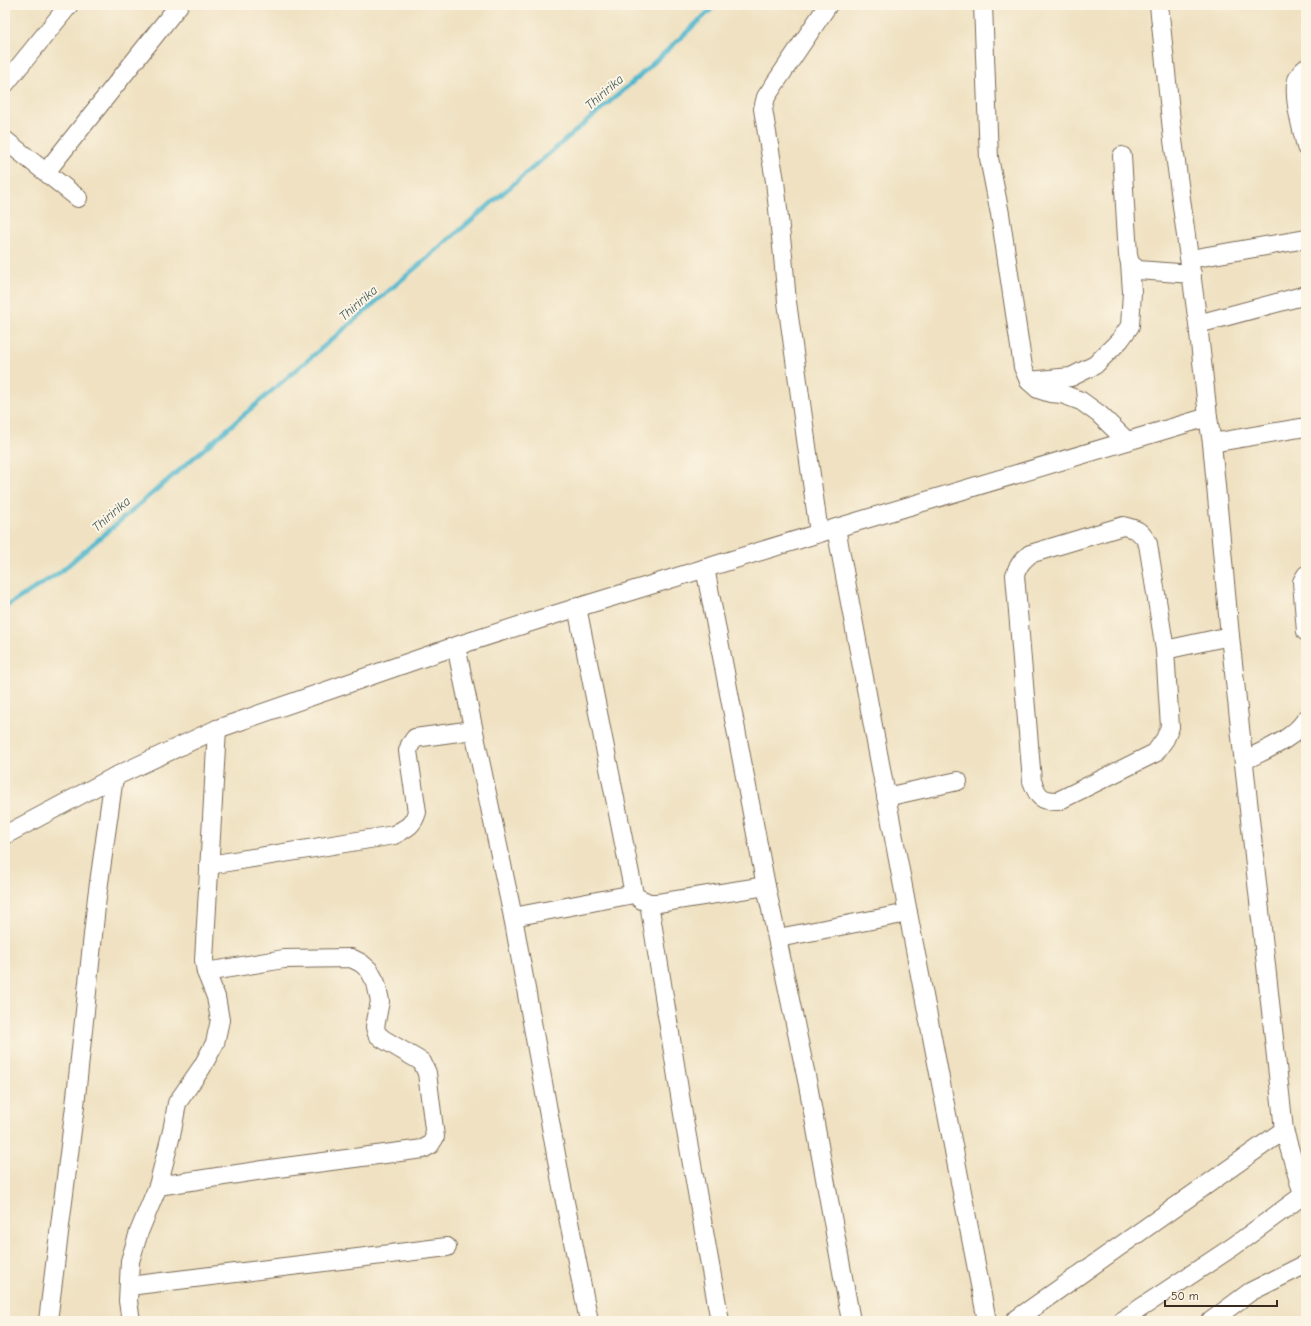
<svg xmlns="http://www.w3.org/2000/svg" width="1311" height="1326" font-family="'Comic Neue',sans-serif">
<rect width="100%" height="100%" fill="#fcf5e5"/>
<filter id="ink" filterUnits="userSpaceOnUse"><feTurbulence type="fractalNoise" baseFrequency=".025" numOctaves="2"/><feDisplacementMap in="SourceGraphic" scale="8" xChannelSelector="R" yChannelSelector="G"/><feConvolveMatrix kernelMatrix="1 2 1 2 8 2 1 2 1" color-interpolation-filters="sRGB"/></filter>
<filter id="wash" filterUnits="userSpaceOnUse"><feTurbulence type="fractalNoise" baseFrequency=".012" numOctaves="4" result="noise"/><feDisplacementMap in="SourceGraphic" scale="16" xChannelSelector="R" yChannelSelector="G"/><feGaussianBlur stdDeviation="0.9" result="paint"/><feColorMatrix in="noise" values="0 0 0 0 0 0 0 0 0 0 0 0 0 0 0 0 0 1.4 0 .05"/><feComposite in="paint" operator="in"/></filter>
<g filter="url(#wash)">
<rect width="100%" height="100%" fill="#efe1c1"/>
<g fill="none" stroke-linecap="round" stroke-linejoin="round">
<polyline stroke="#4fb7cd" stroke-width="4.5" points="5,607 59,573 634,81 716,5"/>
</g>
</g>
<g filter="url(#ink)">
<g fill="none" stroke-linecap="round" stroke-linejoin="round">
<defs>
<g id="street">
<polyline points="983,5 989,158 1000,214 1023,367 1029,381 1038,389 1050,393 1062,394 1081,401 1099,414 1127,441"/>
<polyline points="1159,5 1173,140 1198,324 1208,417 1212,443 1230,636 1284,1130 1303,1195"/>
<path d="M1306,68c-5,4 -9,9 -10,16 -2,19 6,44 10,63"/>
<polyline points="5,84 69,5"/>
<polyline points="5,140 78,198"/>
<polyline points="1122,156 1128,255 1130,263 1138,270 1192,274"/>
<polyline points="46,172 179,5"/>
<polyline points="1190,259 1306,239"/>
<polyline points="1198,324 1306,295"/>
<polyline points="1029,381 1071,377 1095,365 1120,340 1130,326 1132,292 1130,263"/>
<polyline points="1212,443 1306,427"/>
<path d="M1123,526c14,3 18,5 25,18l17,106 5,77 -5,12 -10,14 -97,48c-17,0 -20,-4 -26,-20l-17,-206c3,-10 7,-14 15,-21z"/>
<polyline points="836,528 908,913 987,1321"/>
<polyline points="819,533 787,302 783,256 775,181 763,109 766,97 776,82 828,5"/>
<polyline points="705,568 766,886 808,1085 851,1321"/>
<polyline points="1306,575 1302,582 1306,632"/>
<polyline points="456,646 513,917 561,1182 589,1321"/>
<polyline points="1165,650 1230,636"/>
<path d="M1245,760c20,-10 49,-21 61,-41"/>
<polyline points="886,797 958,781"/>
<polyline points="5,835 114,777 217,729 456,646 550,616 836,528 1208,417"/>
<path d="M209,865l185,-30c12,-7 19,-9 23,-23l-9,-61 2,-6 5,-7 58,-8"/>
<polyline points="640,899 649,903 658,903 766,886"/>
<polyline points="649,903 683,1114 720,1321"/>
<polyline points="513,917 634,894 577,607"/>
<polyline points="778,938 908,913"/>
<polyline points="158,1186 270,1169 423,1149 430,1145 435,1137 427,1073 422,1062 383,1039 377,1034 375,1027 380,1001 376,983 369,970 361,963 351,958 284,959 206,972"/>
<polyline points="129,1286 447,1247"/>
<polyline points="48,1321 75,1106 97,897 114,777"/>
<polyline points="131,1321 128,1301 130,1261 139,1232 158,1186 172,1131 177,1103 202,1067 215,1043 220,1020 216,997 206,972 204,960 217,729"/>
<polyline points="1014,1321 1284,1130"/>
<polyline points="1121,1321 1234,1246 1306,1193"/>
<polyline points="1211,1321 1250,1292 1306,1264"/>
</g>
</defs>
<use href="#street" stroke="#7a6a57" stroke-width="20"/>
<use href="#street" stroke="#fff" stroke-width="18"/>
</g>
</g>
<g text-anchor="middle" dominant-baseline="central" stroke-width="4" stroke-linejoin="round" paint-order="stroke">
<g font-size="13" font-style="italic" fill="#425b5b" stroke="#fcf5e5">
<text transform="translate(604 92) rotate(-41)">Thiririka</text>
<text transform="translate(358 303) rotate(-41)">Thiririka</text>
<text transform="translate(111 514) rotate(-41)">Thiririka</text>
</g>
</g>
<rect width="1311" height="1326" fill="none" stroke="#fcf5e5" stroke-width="20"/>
<path d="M1165 1300v6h112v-6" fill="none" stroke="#3b2a1e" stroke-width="2"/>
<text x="1171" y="1300" font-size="12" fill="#3b2a1e" stroke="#fcf5e5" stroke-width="3" paint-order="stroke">50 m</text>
</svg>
